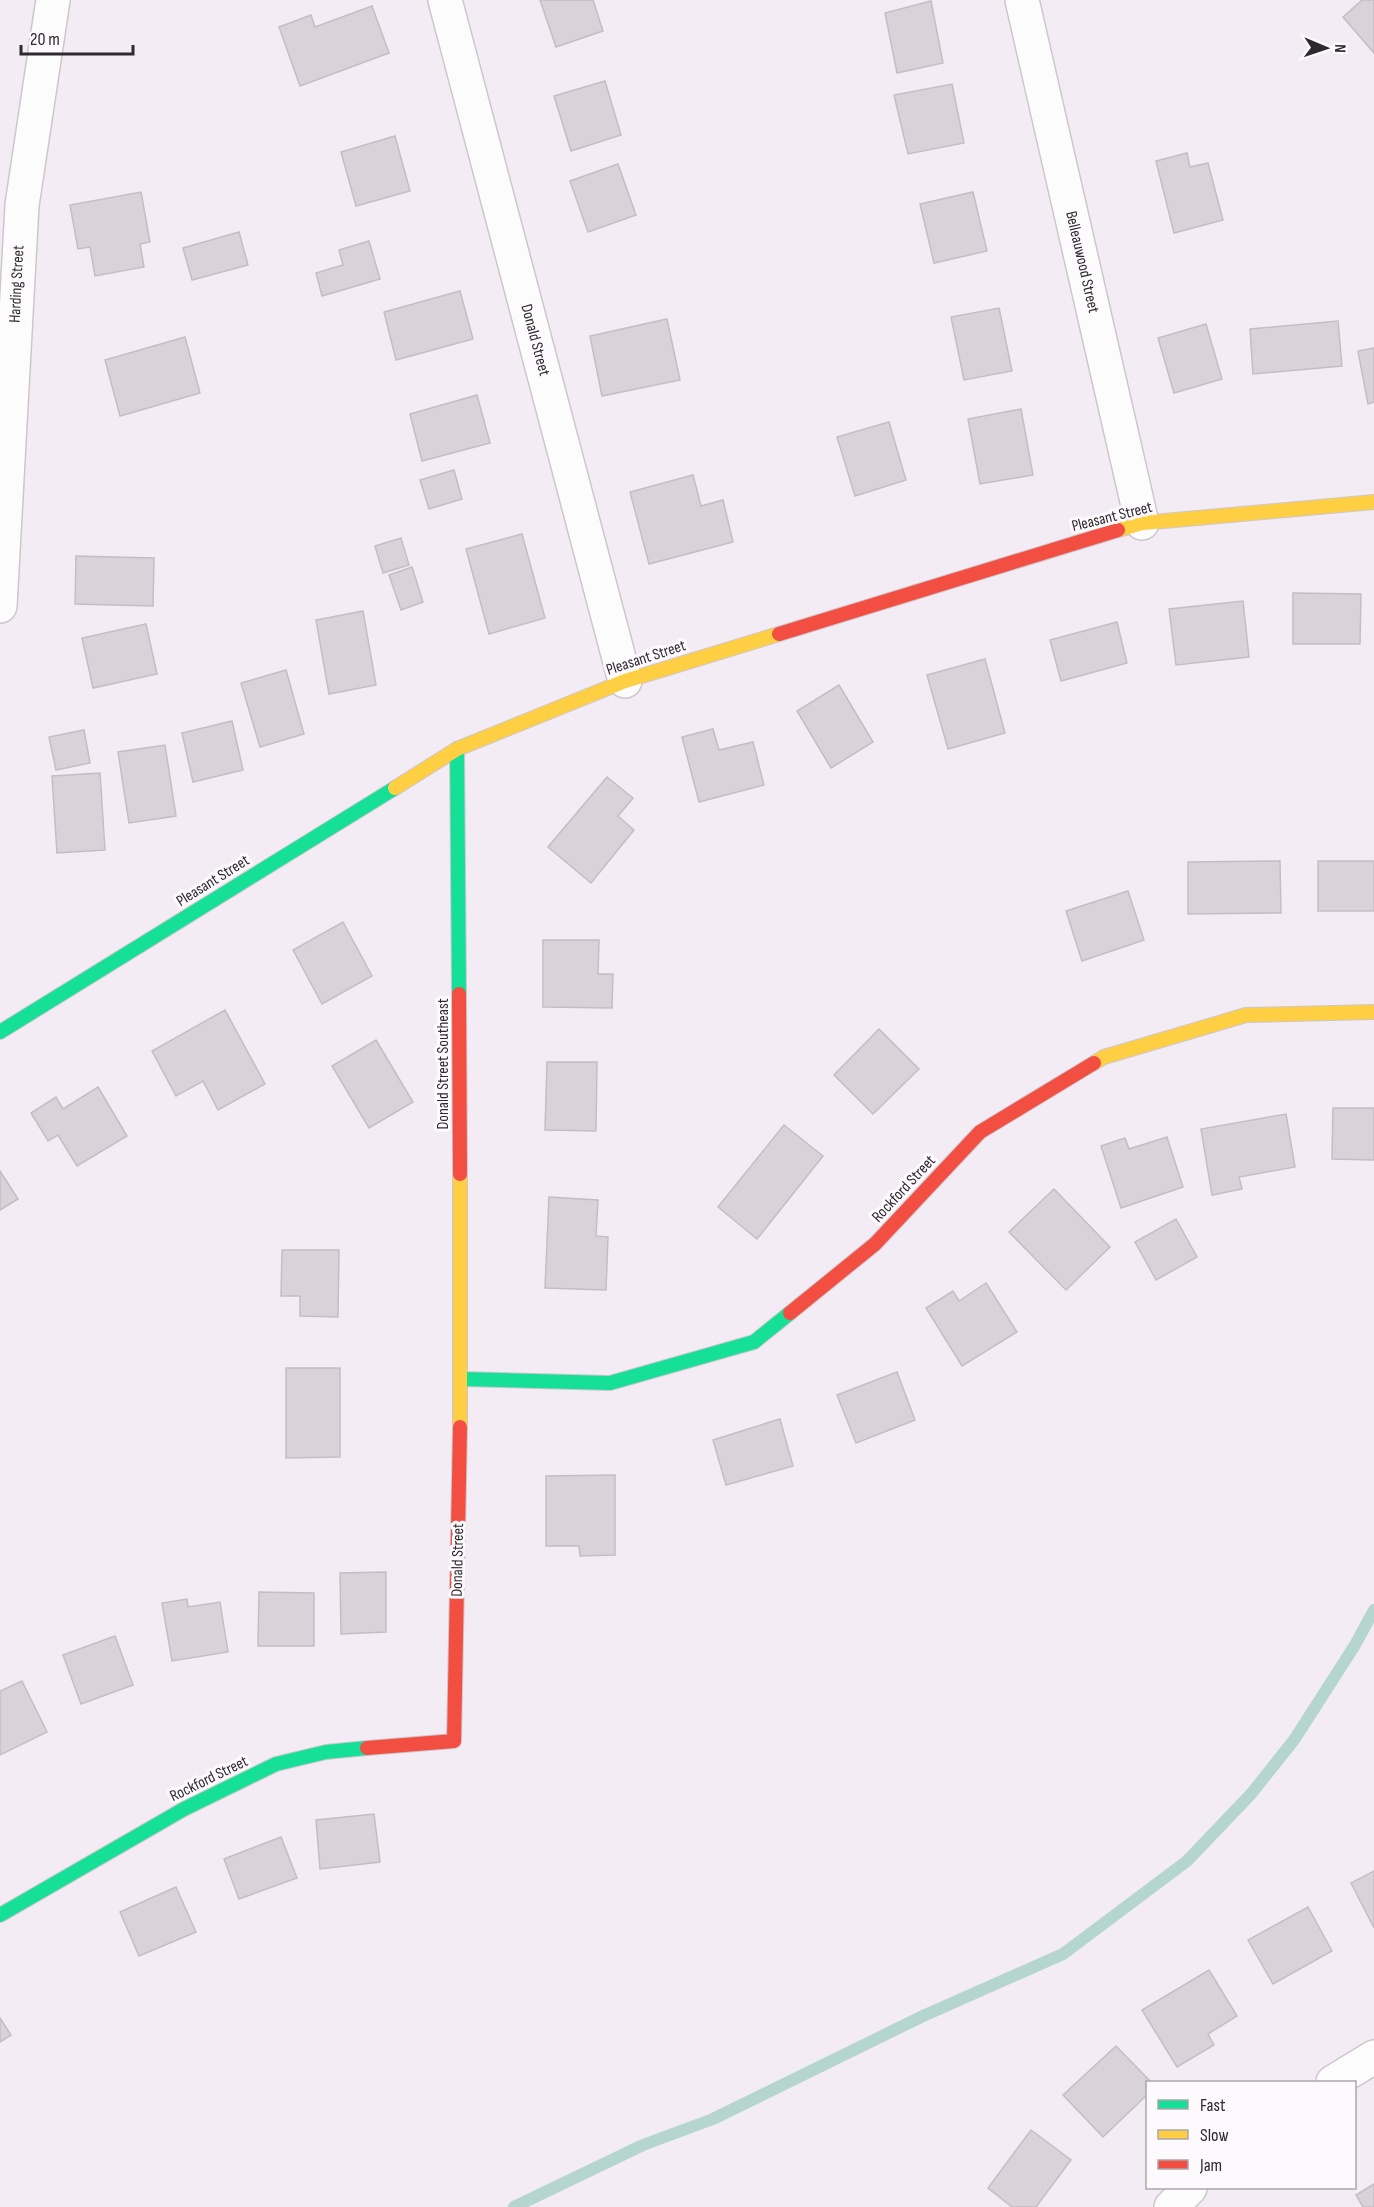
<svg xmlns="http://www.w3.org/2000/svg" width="1374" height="2207" font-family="'Sofia Sans Condensed',sans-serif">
<rect width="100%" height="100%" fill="#f4ecf4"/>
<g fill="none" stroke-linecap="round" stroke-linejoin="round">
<polyline stroke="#b4d6cf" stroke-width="12" points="514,2207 643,2145 713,2119 923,2016 1063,1954 1187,1861 1251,1794 1294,1740 1355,1645 1374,1610"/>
</g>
<g fill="#d9d3d9" stroke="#c4bec4" stroke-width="1.5">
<polygon points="540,0 593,0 603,31 556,47"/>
<polygon points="1362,0 1374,0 1374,53 1343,17"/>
<polygon points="931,1 943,63 897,73 885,13"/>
<polygon points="372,6 389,53 300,86 279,27 311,15 315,27"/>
<polygon points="605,81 621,135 571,151 554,96"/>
<polygon points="952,84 964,143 908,154 894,95"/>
<polygon points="395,136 410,191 356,206 341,152"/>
<polygon points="1187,153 1190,167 1208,163 1223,220 1174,233 1156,161"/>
<polygon points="618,164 636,215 588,232 570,181"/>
<polygon points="141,192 150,242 140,244 144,267 95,276 90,247 78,249 70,205"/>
<polygon points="973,192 987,251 934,263 920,204"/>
<polygon points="239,232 248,265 192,280 183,248"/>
<polygon points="369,241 380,279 322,296 316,273 343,265 339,250"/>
<polygon points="460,291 473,339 396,360 384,312"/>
<polygon points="999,308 1012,371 964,380 951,317"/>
<polygon points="667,319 680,380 602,396 590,336"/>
<polygon points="1338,321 1342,366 1253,374 1250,329"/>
<polygon points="1206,324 1222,379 1174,393 1158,338"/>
<polygon points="185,337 200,393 120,416 105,360"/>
<polygon points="1374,348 1374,402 1368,404 1358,351"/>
<polygon points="477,395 490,443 422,461 410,414"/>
<polygon points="1021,409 1033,475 980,484 968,419"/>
<polygon points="889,422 906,480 855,496 837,437"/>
<polygon points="454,470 462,499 429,509 420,480"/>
<polygon points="693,475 701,506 723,500 733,542 649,564 630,492"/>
<polygon points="522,534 545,618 489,634 466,549"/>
<polygon points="401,538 409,565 383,573 375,546"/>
<polygon points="76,556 154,558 153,606 75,604"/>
<polygon points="412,567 423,602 401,610 389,575"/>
<polygon points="1293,593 1361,594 1360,644 1293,644"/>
<polygon points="1243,601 1249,657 1176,665 1169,609"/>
<polygon points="363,611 376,685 329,694 316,620"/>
<polygon points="1117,622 1127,663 1061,681 1050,640"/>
<polygon points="146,624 157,674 93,688 82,638"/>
<polygon points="985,659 1005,733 948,749 927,675"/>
<polygon points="286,670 304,734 260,747 241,683"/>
<polygon points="839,685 873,742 831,768 797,711"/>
<polygon points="232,721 243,770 193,782 182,733"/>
<polygon points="713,729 719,750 753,742 764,785 699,802 682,737"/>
<polygon points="84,730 90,763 56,770 49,737"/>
<polygon points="165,745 176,816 129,823 118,752"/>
<polygon points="100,773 105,850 57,853 52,776"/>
<polygon points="607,777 633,798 618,816 634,830 591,883 548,847"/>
<polygon points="1280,861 1281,913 1188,914 1188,862"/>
<rect x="1318" y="861" width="56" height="50"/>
<polygon points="1128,891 1144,940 1082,961 1066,911"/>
<polygon points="343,922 372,976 322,1004 293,950"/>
<polygon points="543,940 599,940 598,974 613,974 612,1008 543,1007"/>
<polygon points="225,1010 265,1084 218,1110 203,1081 176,1096 152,1051"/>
<polygon points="879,1029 919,1069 873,1114 834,1075"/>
<polygon points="376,1040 413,1102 369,1128 332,1066"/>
<polygon points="547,1062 597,1062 596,1131 545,1130"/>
<polygon points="98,1087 127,1136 77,1166 58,1135 48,1141 31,1113 56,1097 63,1109"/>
<polygon points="1333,1108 1374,1108 1374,1160 1332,1159"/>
<polygon points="1286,1114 1295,1167 1239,1177 1242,1189 1212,1195 1201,1129"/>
<polygon points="784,1125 823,1156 757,1239 718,1207"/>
<polygon points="1167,1137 1183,1187 1121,1208 1101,1146 1125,1138 1129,1149"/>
<polygon points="0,1171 18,1199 0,1210"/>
<polygon points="1054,1189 1110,1247 1066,1290 1009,1232"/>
<polygon points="549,1197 598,1200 596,1236 608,1237 606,1290 545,1288"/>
<polygon points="1176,1219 1197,1257 1156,1280 1135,1242"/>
<polygon points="282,1250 339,1250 338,1317 300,1316 300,1296 281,1296"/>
<polygon points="986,1283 1017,1332 962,1366 926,1308 953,1291 959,1301"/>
<polygon points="286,1368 340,1368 340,1457 286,1458"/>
<polygon points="897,1372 915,1420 856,1443 837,1395"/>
<polygon points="780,1419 793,1466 726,1485 713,1440"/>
<polygon points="615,1475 615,1555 580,1556 579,1546 546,1546 546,1476"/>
<polygon points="386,1572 386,1632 341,1634 340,1573"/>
<polygon points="259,1592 314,1593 314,1646 258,1646"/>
<polygon points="187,1599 188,1607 220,1602 228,1652 172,1661 162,1603"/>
<polygon points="115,1636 133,1685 81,1704 63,1655"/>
<polygon points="22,1681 47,1732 0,1755 0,1691"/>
<polygon points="374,1814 380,1862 320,1869 316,1820"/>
<polygon points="281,1837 297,1878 239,1899 224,1859"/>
<polygon points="1374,1871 1374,1928 1351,1883"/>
<polygon points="176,1887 196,1932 139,1956 120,1912"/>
<polygon points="1308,1907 1332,1951 1273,1984 1248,1940"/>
<polygon points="1209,1970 1237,2016 1208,2034 1214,2045 1177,2067 1142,2010"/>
<polygon points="0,2018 11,2035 0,2042"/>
<polygon points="1116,2046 1151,2082 1148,2082 1148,2094 1103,2137 1063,2095"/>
<polygon points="1031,2130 1071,2160 1036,2207 1012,2207 988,2188"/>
<polygon points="1374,2184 1374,2207 1363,2207 1356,2195"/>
</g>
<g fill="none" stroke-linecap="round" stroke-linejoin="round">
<defs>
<g id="street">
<polyline points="445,0 625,681"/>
<polyline points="1022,0 1142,523"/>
<polyline points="0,606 22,205 53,0"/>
<polyline points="1333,2082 1374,2057"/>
<polyline points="1171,2207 1190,2188"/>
</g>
<g id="fast">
<polyline points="457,749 459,994"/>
<polyline points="0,1032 395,788"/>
<polyline points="461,1379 610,1383 754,1342 790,1313"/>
<polyline points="0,1915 184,1809 276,1764 326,1752 367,1748"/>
</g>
<g id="slow">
<polyline points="1118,530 1142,523 1374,502"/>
<polyline points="395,788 457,749 625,681 779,634"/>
<polyline points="1094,1063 1104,1057 1246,1015 1374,1012"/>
<polyline points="460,1174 460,1427"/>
</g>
<g id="jam">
<polyline points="779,634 1118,530"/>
<polyline points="459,994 460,1174"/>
<polyline points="790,1313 875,1244 980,1132 1094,1063"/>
<polyline points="367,1748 454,1741 460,1427"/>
</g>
</defs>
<use href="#street" stroke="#cdc7cd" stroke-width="36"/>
<use href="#fast" stroke="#cdc7cd" stroke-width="16"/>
<use href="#slow" stroke="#cdc7cd" stroke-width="16"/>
<use href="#jam" stroke="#cdc7cd" stroke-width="16"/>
<use href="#street" stroke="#fdfcfd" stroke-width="33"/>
<use href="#fast" stroke="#16e098" stroke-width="14"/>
<use href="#slow" stroke="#ffcf43" stroke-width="14"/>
<use href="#jam" stroke="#f24e42" stroke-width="14"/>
</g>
<g text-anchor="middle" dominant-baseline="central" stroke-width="6" stroke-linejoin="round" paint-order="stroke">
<g font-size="16" fill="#2e292f" stroke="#fdfafd">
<text transform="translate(1082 262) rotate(77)">Belleauwood Street</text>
<text transform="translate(17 284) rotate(-87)">Harding Street</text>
<text transform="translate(535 340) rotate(75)">Donald Street</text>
<text transform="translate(1112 517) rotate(-14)">Pleasant Street</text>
<text transform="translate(646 658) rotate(-18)">Pleasant Street</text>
<text transform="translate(213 881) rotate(-32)">Pleasant Street</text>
<text transform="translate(443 1064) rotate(-90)">Donald Street Southeast</text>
<text transform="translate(904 1189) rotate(-47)">Rockford Street</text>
<text transform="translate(458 1560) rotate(-89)">Donald Street</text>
<text transform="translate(209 1779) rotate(-26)">Rockford Street</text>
</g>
</g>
<rect x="1146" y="2081" width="210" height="108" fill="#fdfafd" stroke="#aaa6ab" stroke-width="1.5"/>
<rect x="1158" y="2100" width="30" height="9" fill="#16e098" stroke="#aaa6ab" stroke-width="1.5"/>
<text x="1200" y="2111" font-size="18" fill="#2e292f">Fast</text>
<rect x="1158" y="2130" width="30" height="9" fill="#ffcf43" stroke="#aaa6ab" stroke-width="1.5"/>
<text x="1200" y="2141" font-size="18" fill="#2e292f">Slow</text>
<rect x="1158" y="2160" width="30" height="9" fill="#f24e42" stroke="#aaa6ab" stroke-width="1.5"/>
<text x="1200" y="2171" font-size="18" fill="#2e292f">Jam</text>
<g transform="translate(1326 48) rotate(92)" stroke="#fdfafd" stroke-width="4.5" paint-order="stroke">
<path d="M0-4.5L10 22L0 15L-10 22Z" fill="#2e292f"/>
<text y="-9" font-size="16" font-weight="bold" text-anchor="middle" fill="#2e292f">N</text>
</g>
<path d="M21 45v9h112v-9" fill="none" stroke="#2e292f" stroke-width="3"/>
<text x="30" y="45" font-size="18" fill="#2e292f" stroke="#fdfafd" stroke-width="4.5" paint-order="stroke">20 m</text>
</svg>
